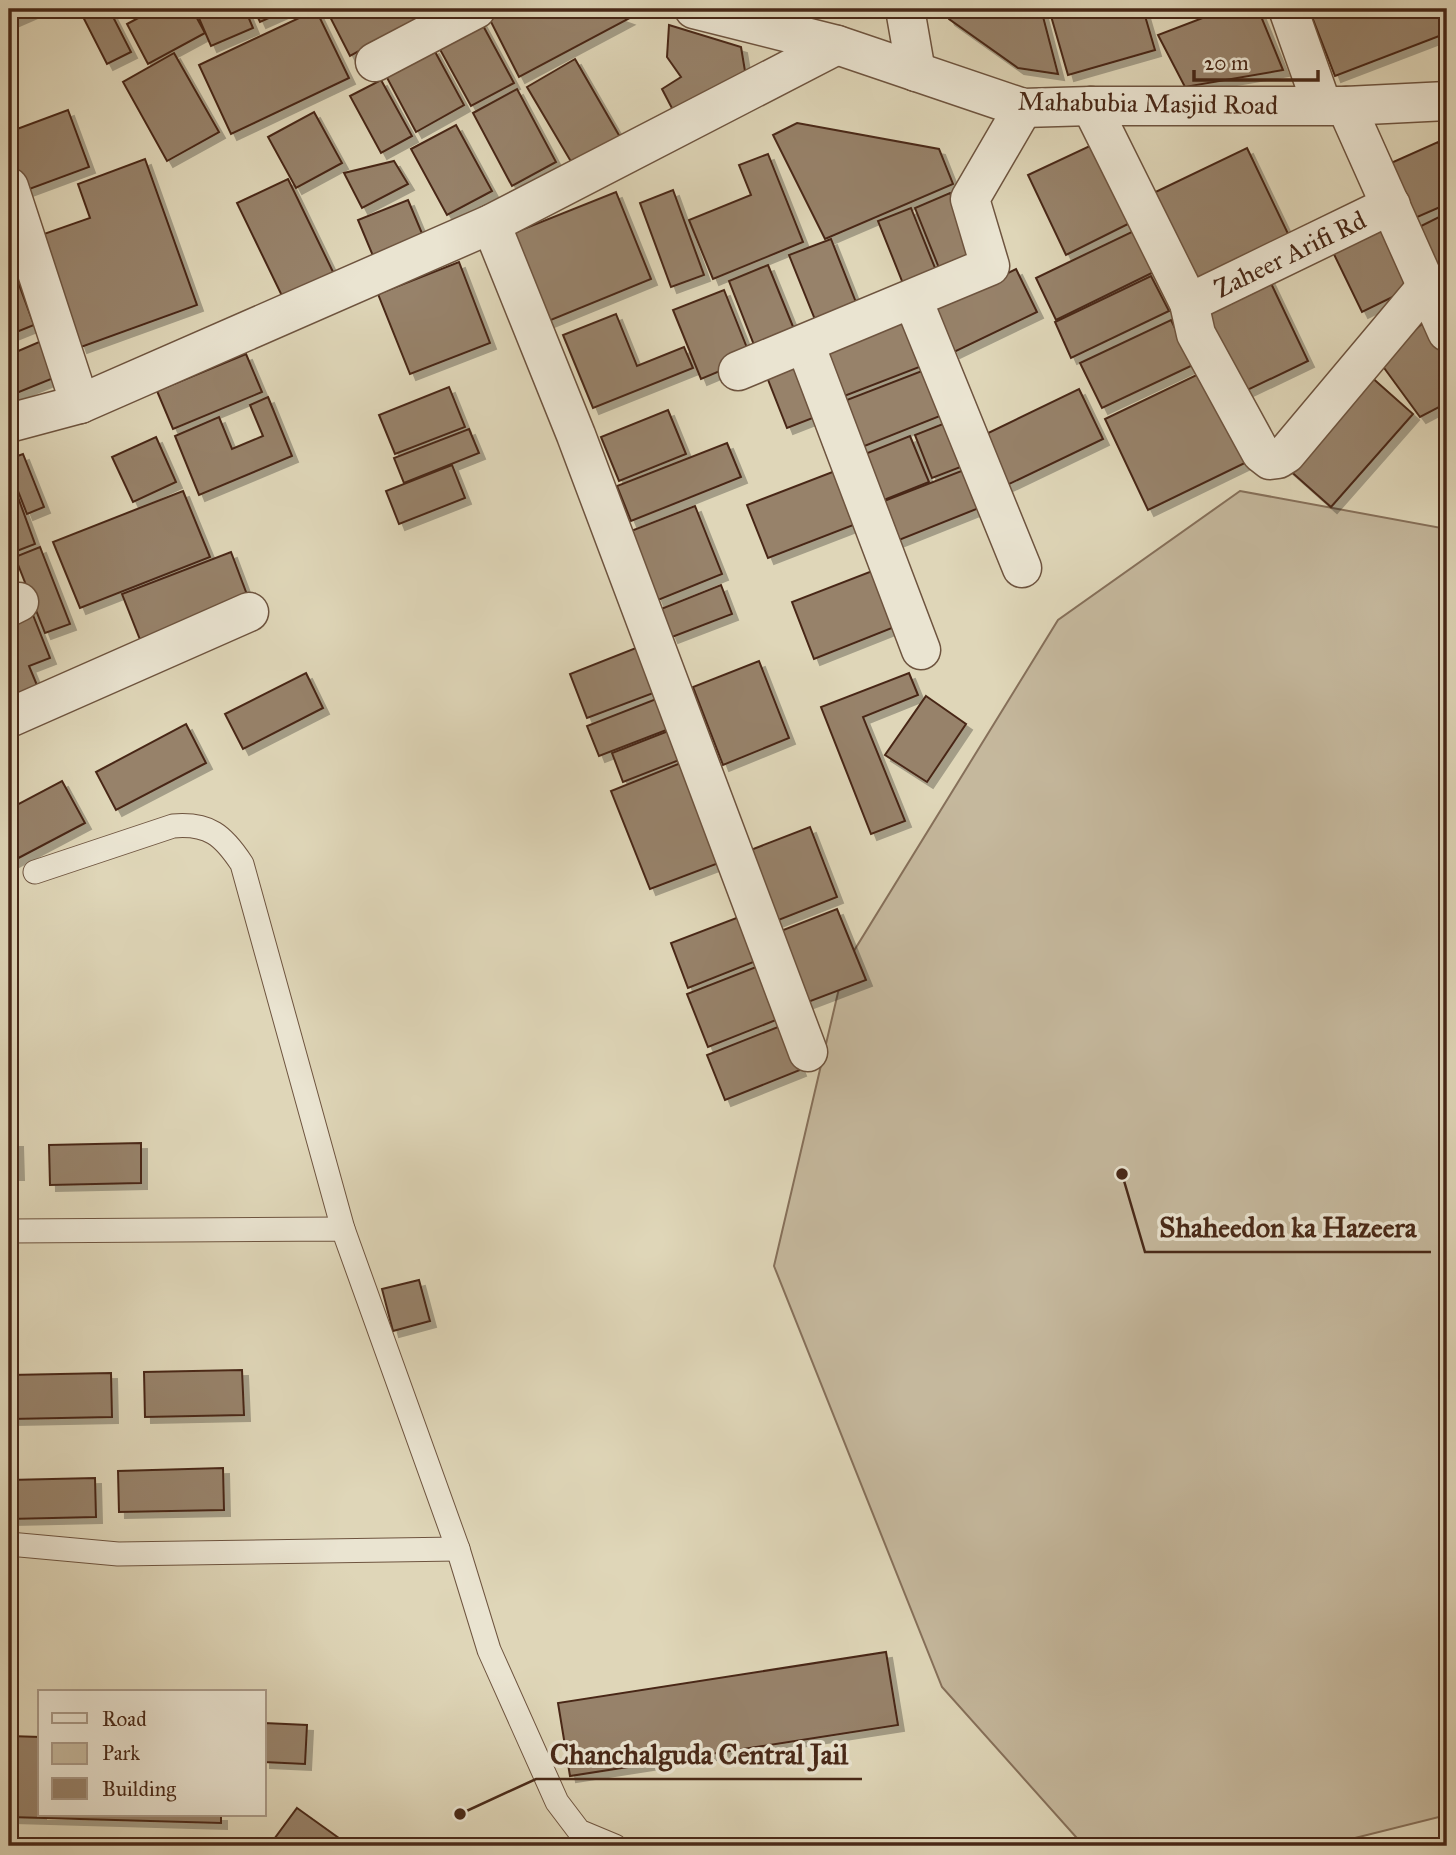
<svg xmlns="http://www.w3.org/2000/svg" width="1456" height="1855" font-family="'IM FELL Great Primer',serif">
<defs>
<filter id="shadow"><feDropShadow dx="6" dy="6" stdDeviation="0" flood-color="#0004"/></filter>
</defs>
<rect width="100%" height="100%" fill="#dfd6b8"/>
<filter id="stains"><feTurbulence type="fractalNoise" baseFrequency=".00286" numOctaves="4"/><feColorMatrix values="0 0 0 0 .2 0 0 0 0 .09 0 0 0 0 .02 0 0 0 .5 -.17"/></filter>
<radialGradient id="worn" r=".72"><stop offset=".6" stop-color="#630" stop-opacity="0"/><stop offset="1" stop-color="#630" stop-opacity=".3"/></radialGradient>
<polygon fill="#c5b89d" stroke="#86705a" stroke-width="2" points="1240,491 1447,529 1447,1815 1323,1846 1084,1846 942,1687 774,1266 844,967 1058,620"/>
<g fill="#97826b" stroke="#482817" stroke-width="2" filter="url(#shadow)">
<polygon points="9,9 33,9 34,11 9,22"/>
<polygon points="79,9 109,9 131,52 107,64"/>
<polygon points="155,9 192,9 205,33 148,64 127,24"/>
<polygon points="195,9 245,9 253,28 211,46"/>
<polygon points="254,9 289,9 260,22"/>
<polygon points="326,9 436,9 350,56"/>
<polygon points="502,9 600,9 628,19 519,77 488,16"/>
<polygon points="944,9 1041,9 1058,74 1018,68 949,19"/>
<polygon points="1049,9 1143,9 1155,50 1068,75"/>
<polygon points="1226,9 1258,9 1283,70 1185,87 1158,35"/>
<polygon points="1309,9 1447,9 1447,33 1335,76"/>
<polygon points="316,10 349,78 231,134 199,65"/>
<polygon points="480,20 514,83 471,106 437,44"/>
<polygon points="669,25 741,47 746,77 675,114 662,89 681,77 667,57"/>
<polygon points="433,48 464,105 416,132 385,74"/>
<polygon points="174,53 219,132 167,161 123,82"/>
<polygon points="575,59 620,137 573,165 527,87"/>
<polygon points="381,80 412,136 381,153 350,96"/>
<polygon points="517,89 556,162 512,186 473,113"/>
<polygon points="68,110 89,167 24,191 9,150 9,132"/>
<polygon points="314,112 342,163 296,188 268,137"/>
<polygon points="797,123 939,149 953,184 825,239 773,135"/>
<polygon points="456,125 492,191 447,215 411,149"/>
<polygon points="1438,142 1447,163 1447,204 1415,218 1391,163"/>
<polygon points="1094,144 1132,222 1066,255 1028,175"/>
<polygon points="1247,148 1291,240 1187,290 1143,198"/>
<polygon points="768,154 803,242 713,279 689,220 751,195 739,165"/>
<polygon points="145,159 197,305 81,347 41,235 90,218 78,184"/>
<polygon points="394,161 408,184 362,208 344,173"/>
<polygon points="288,179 335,276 284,300 237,203"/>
<polygon points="673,190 704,275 671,287 640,203"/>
<polygon points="616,192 651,279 546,322 511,234"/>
<polygon points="950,193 977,258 941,273 915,208"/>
<polygon points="408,200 426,243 376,263 358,220"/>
<polygon points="911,208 939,278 906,291 878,221"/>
<polygon points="1447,213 1447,268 1439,273 1417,228"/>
<polygon points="1381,219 1413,287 1362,312 1329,244"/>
<polygon points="1140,228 1160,269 1056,320 1036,278"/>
<polygon points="831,239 859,310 818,327 789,255"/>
<polygon points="9,258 34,325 9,335"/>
<polygon points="459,262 490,343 410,374 378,294"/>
<polygon points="768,265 796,334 756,350 729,281"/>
<polygon points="1016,269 1037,312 954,352 934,309"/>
<polygon points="1151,276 1169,311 1071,358 1055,322"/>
<polygon points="1268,277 1308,361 1239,394 1199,310"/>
<polygon points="724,290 751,358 701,379 673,310"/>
<polygon points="616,314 637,366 684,347 693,368 593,408 563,335"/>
<polygon points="902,317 922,366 834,400 814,352"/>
<polygon points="1171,320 1193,365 1102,408 1080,363"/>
<polygon points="1424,322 1447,365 1447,403 1420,417 1379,361"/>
<polygon points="46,339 61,375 9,396 9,355"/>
<polygon points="246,354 262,392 173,429 157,391"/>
<polygon points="801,358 823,414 787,428 765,372"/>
<polygon points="927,369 945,414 857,449 839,403"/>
<polygon points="1209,369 1253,459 1148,510 1105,419"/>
<polygon points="1369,375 1413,414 1331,507 1287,468"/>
<polygon points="449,387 465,427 395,454 379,415"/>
<polygon points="1079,389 1103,439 1005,486 982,436"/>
<polygon points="268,397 292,456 199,495 175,436 219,417 232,449 263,436 250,405"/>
<polygon points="668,410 686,454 619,481 601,437"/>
<polygon points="953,420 971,463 932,478 915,435"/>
<polygon points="469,429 479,453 404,483 394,458"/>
<polygon points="910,436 929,482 879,502 860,456"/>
<polygon points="156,437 176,482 133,502 112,457"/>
<polygon points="727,443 741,477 631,521 617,486"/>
<polygon points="23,454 44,507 27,514 9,468 9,459"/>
<polygon points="452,465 465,498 399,524 386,491"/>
<polygon points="969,468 984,506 894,542 879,503"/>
<polygon points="835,471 856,524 768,558 747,505"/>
<polygon points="15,489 35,544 9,554 9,492"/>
<polygon points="183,491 210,557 80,608 53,542"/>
<polygon points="695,506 722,574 658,600 631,531"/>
<polygon points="40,547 70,624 45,633 15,557"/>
<polygon points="231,552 249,600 141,642 122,594"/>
<polygon points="880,568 902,624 814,659 792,602"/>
<polygon points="721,585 732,614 672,637 661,609"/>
<polygon points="29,605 50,658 29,666 39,690 9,702 9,613"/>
<polygon points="646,644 664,689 587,718 570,674"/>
<polygon points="759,661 789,738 723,765 693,687"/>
<polygon points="306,673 323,708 243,749 225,714"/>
<polygon points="909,673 918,695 863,717 905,821 871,834 821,707"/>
<polygon points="669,694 682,724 599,756 587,726"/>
<polygon points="926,696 966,724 927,782 885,755"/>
<polygon points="186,724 206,763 116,810 96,772"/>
<polygon points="681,726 692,755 623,782 612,753"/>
<polygon points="693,758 732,858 650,889 611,791"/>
<polygon points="62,781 85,823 9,863 9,809"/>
<polygon points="810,827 837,897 776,921 748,851"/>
<polygon points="837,909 866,980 800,1005 773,934"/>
<polygon points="739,917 756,961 688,988 671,943"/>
<polygon points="756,967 776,1020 708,1047 687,994"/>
<polygon points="783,1025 800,1070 725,1100 707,1055"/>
<polygon points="9,1141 17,1141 18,1174 9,1174"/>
<polygon points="141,1143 141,1183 50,1185 49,1145"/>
<polygon points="419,1280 430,1321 393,1331 382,1289"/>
<polygon points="242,1370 244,1415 145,1417 144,1372"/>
<polygon points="111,1373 112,1417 11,1419 10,1375"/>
<polygon points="223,1468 224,1510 119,1512 118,1471"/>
<polygon points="95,1478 96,1517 9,1519 9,1480"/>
<polygon points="886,1652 898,1725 570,1776 558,1703"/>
<polygon points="264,1723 307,1725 305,1764 264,1762"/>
<polygon points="9,1736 40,1737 40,1815 221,1815 221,1823 9,1817"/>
<polygon points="297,1808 350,1846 269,1846"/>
</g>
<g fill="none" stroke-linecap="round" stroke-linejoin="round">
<defs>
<g id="lane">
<path d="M35,872l138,-46c36,-3 50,9 69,38l101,365"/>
<polyline points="9,1231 343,1229 458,1549 489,1650 557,1802 579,1831 615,1846"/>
<polyline points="9,1544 118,1554 458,1549"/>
</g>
<g id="street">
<polyline points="694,9 837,45 1023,108 1091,106 1346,106 1447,101"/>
<polyline points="905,9 916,72"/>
<polyline points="1288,9 1322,105"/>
<polyline points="375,62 476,9"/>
<polyline points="1091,106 1189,303 1196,334 1261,453 1270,460 1278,459 1286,454 1427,286"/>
<polyline points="1346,106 1447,332"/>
<polyline points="9,187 80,404"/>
<polyline points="491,224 576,435 808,1052"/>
<polyline points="913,300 1022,568"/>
<polyline points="1189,303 1391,205"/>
<polyline points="805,344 921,650"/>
<polyline points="738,371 990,266 970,199 1023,108"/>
<polyline points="9,423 80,404 491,224 837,45"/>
<polyline points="9,607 19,602"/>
<polyline points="9,718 249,612"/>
</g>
</defs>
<use href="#lane" stroke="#6e543f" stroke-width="25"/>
<use href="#street" stroke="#6e543f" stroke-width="41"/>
<use href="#lane" stroke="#eae4d1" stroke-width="23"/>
<use href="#street" stroke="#eae4d1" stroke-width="38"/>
</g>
<g text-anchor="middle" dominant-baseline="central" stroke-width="7" stroke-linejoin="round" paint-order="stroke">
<g font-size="26" fill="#482817" stroke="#eae4d1">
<text transform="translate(1148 103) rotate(1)">Mahabubia Masjid Road</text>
<text transform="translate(1290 254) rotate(-26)">Zaheer Arifi Rd</text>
</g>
</g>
<path fill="none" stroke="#482817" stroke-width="2.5" d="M1122 1174L1145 1252H1431M460 1814L536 1779H862"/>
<g fill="#482817" stroke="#eae4d1" stroke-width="2.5">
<circle cx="1122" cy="1174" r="7"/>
<circle cx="460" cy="1814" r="7"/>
</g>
<g font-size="28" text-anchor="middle" font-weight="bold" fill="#482817" stroke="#eae4d1" stroke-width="7" stroke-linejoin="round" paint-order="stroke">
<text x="1288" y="1237">Shaheedon ka Hazeera</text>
<text x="699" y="1764">Chanchalguda Central Jail</text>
</g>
<rect width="1456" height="1855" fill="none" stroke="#dfd6b8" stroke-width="35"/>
<rect x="10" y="10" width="1435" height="1834" fill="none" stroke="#482817" stroke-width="3.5"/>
<rect x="18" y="18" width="1421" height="1820" fill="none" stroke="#482817" stroke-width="2"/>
<rect x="38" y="1690" width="228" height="126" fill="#eae4d1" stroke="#a99987" stroke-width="2"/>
<rect x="52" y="1713" width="35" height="10" fill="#eae4d1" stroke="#a99987" stroke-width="2"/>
<text x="102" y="1726" font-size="21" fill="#482817">Road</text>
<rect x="52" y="1743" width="35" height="21" fill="#c5b89d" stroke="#a99987" stroke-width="2"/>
<text x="102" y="1760" font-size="21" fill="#482817">Park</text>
<rect x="52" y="1778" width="35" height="21" fill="#97826b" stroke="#a99987" stroke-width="2"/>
<text x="102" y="1796" font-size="21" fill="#482817">Building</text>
<path d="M1194 70v10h124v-10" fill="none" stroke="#482817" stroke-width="3.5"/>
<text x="1204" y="70" font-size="21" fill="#482817" stroke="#eae4d1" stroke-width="5" paint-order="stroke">20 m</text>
<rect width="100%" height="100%" filter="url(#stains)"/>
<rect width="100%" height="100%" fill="url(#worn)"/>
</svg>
